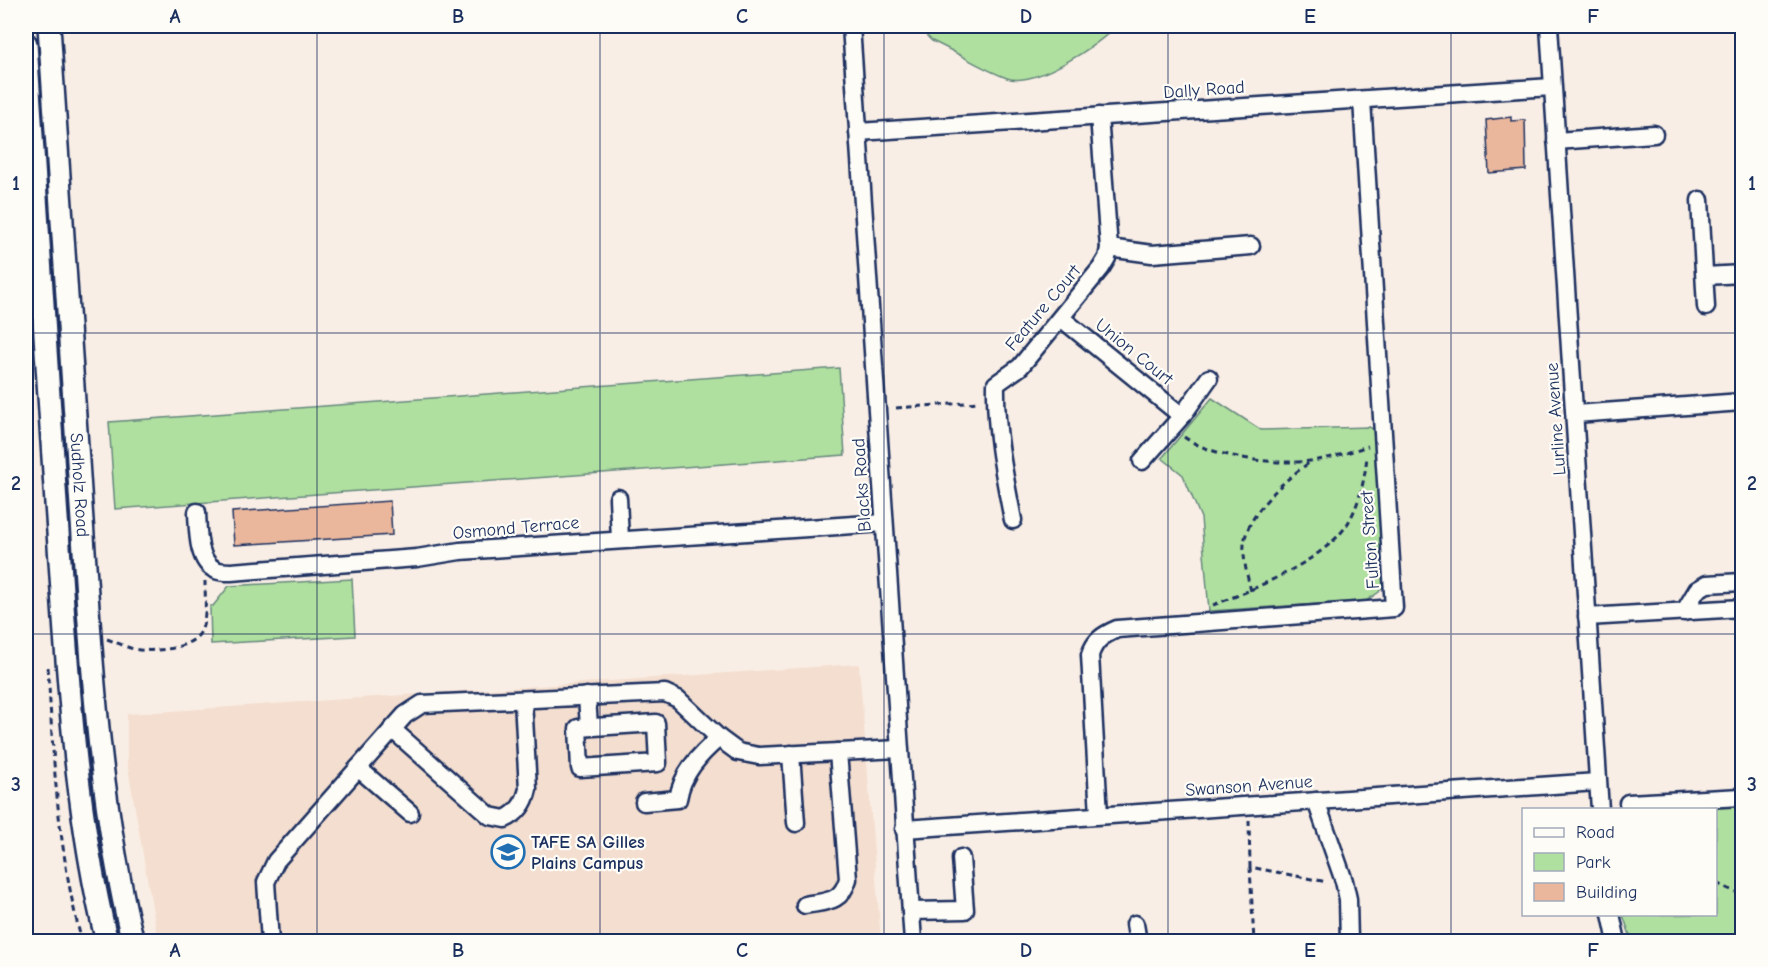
<svg xmlns="http://www.w3.org/2000/svg" width="1768" height="967" font-family="'Comic Neue',sans-serif">
<rect width="100%" height="100%" fill="#f9eee5"/>
<filter id="ink" filterUnits="userSpaceOnUse"><feTurbulence type="fractalNoise" baseFrequency=".0167" numOctaves="2"/><feDisplacementMap in="SourceGraphic" scale="12" xChannelSelector="R" yChannelSelector="G"/><feConvolveMatrix kernelMatrix="1 2 1 2 8 2 1 2 1" color-interpolation-filters="sRGB"/></filter>
<g filter="url(#ink)">
<polygon fill="#f4decf" points="859,664 881,941 158,941 127,762 127,714"/>
<g fill="#b0e09f" stroke="#66887e" stroke-width="1.5">
<path d="M920,26h196c-17,19 -82,62 -109,52 -26,-9 -50,-26 -75,-37l-8,-8z"/>
<polygon points="839,368 845,455 115,509 109,422"/>
<polygon points="1212,398 1261,430 1369,427 1375,430 1386,579 1379,592 1366,601 1209,611 1201,518 1183,475 1162,458"/>
<polygon points="352,579 355,636 211,644 210,606 213,606 229,586"/>
<polygon points="1742,797 1742,941 1632,941 1623,915 1716,914 1716,810 1675,809 1680,800"/>
</g>
<g fill="#eab79c" stroke="#1b2f5e" stroke-width="1.5">
<polygon points="1511,117 1511,121 1525,120 1526,170 1489,173 1486,120"/>
<polygon points="390,501 392,535 234,545 232,512"/>
</g>
<g fill="none" stroke-linecap="round" stroke-linejoin="round">
<defs>
<g id="minor">
<polyline points="851,26 913,942"/>
<polyline points="1549,26 1600,810"/>
<polyline points="858,132 1552,87"/>
<polyline points="1556,141 1654,134"/>
<polyline points="1700,200 1706,307"/>
<polyline points="1109,248 1152,254 1251,246"/>
<polyline points="1705,276 1742,274"/>
<polyline points="1061,318 1182,416"/>
<polyline points="1575,414 1742,402"/>
<polyline points="1142,461 1182,416 1209,378"/>
<polyline points="618,498 620,539"/>
<path d="M197,512c1,18 0,50 19,58 4,2 11,2 15,2l186,-14 43,-7 424,-28"/>
<path d="M1013,520c-9,-46 -18,-90 -17,-136l24,-17 81,-99 6,-10 2,-10 -10,-132"/>
<polyline points="1684,612 1697,590 1707,584 1742,582"/>
<polyline points="1587,617 1742,608"/>
<polyline points="587,696 589,727"/>
<polygon points="656,723 658,763 580,768 578,728"/>
<path d="M392,729l98,87 15,3c13,-6 20,-16 23,-30l-5,-89"/>
<polyline points="791,754 796,823"/>
<polyline points="358,768 410,813"/>
<polyline points="1316,801 1344,881 1348,899 1349,942"/>
<path d="M644,802l34,-3c4,-26 22,-45 41,-61"/>
<polyline points="1628,803 1742,797"/>
<path d="M1099,815l-9,-160c5,-15 13,-20 27,-26l277,-21 -32,-508"/>
<polyline points="904,829 1597,782"/>
<path d="M805,905c22,-4 36,-2 43,-26l-10,-127"/>
<polyline points="911,911 965,910 961,858"/>
<polyline points="1611,914 1617,942"/>
<polyline points="1135,924 1138,942"/>
<polyline points="270,942 266,882 276,861 405,715 422,704 665,693 678,699 719,738 738,752 759,756 899,749"/>
</g>
<g id="major">
<path id="s1" d="M49,26c11,160 22,320 32,480 10,145 17,293 52,436"/>
<path d="M26,44c10,168 21,335 33,502 9,133 16,266 48,396"/>
</g>
</defs>
<use href="#minor" stroke="#1b2f5e" stroke-width="21"/>
<use href="#major" stroke="#1b2f5e" stroke-width="26"/>
<g stroke="#1b2f5e" stroke-width="3" stroke-dasharray="6 4.5" stroke-linecap="butt">
<polyline points="896,408 978,402"/>
<path d="M1184,437c30,21 90,28 126,24 20,-2 39,-9 58,-15"/>
<path d="M1251,591c-4,-16 -8,-31 -7,-47 3,-31 43,-67 68,-83"/>
<path d="M1213,605c38,-14 111,-45 133,-79 13,-19 19,-48 21,-70"/>
<path d="M107,639c9,3 18,8 27,10 19,4 61,0 68,-20 5,-15 3,-33 3,-48"/>
<path d="M48,667c5,91 10,186 34,275"/>
<polyline points="1249,820 1250,867 1327,882"/>
<polyline points="1250,867 1254,942"/>
<polyline points="1716,883 1742,895"/>
</g>
<use href="#minor" stroke="#fdfcf7" stroke-width="16"/>
<use href="#major" stroke="#fdfcf7" stroke-width="21"/>
</g>
</g>
<path fill="none" stroke="#1b2f5e" stroke-width="1.5" stroke-opacity="0.55" d="M317,26v916M600,26v916M884,26v916M1168,26v916M1451,26v916M26,333h1716M26,634h1716"/>
<defs>
<symbol id="university-ring" viewBox="-11 -11 22 22"><circle r="9.5" fill="#fdfcf7" stroke="#1f6fb2" stroke-width="1.5"/><path d="M0-5L7-2L0 1L-7-2ZM-4 1L0 2.5L4 1V4Q0 6-4 4Z" fill="#1f6fb2"/></symbol>
</defs>
<g fill-rule="evenodd">
<use href="#university-ring" x="489" y="833" width="38" height="38"/>
</g>
<g text-anchor="middle" dominant-baseline="central" stroke-width="4.5" stroke-linejoin="round" paint-order="stroke">
<g font-size="18" fill="#1b2f5e" stroke="#fdfcf7">
<text transform="translate(1204 90) rotate(-4)">Dally Road</text>
<text transform="translate(1043 308) rotate(-50)">Feature Court</text>
<text transform="translate(1134 352) rotate(39)">Union Court</text>
<text transform="translate(1556 419) rotate(-94)">Lurline Avenue</text>
<text stroke="none"><textPath href="#s1" startOffset="460">Sudholz Road</textPath></text>
<text transform="translate(862 485) rotate(-94)">Blacks Road</text>
<text transform="translate(516 528) rotate(-5)">Osmond Terrace</text>
<text transform="translate(1370 540) rotate(-94)">Fulton Street</text>
<text transform="translate(1249 786) rotate(-4)">Swanson Avenue</text>
</g>
<g font-size="18" font-weight="bold" fill="#1b2f5e" stroke="#fdfcf7" text-anchor="start">
<text x="531" y="842">TAFE SA Gilles<tspan x="531" dy="21">Plains Campus</tspan></text>
</g>
</g>
<rect width="1768" height="967" fill="none" stroke="#fdfcf7" stroke-width="66"/>
<rect x="1522" y="808" width="195" height="108" fill="#fdfcf7" stroke="#a3aaba" stroke-width="1.5"/>
<rect x="1534" y="828" width="30" height="9" fill="#fdfcf7" stroke="#a3aaba" stroke-width="1.5"/>
<text x="1576" y="838" font-size="18" fill="#1b2f5e">Road</text>
<rect x="1534" y="853" width="30" height="18" fill="#b0e09f" stroke="#a3aaba" stroke-width="1.5"/>
<text x="1576" y="868" font-size="18" fill="#1b2f5e">Park</text>
<rect x="1534" y="883" width="30" height="18" fill="#eab79c" stroke="#a3aaba" stroke-width="1.5"/>
<text x="1576" y="898" font-size="18" fill="#1b2f5e">Building</text>
<rect x="33" y="33" width="1702" height="901" fill="none" stroke="#1b2f5e" stroke-width="2"/>
<g font-size="20" text-anchor="middle" font-weight="bold" fill="#1b2f5e">
<text x="175" y="23">A</text>
<text x="458" y="23">B</text>
<text x="742" y="23">C</text>
<text x="1026" y="23">D</text>
<text x="1310" y="23">E</text>
<text x="1593" y="23">F</text>
<text x="16" y="190">1</text>
<text x="1752" y="190">1</text>
<text x="16" y="490">2</text>
<text x="1752" y="490">2</text>
<text x="16" y="791">3</text>
<text x="1752" y="791">3</text>
<text x="175" y="957">A</text>
<text x="458" y="957">B</text>
<text x="742" y="957">C</text>
<text x="1026" y="957">D</text>
<text x="1310" y="957">E</text>
<text x="1593" y="957">F</text>
</g>
</svg>
